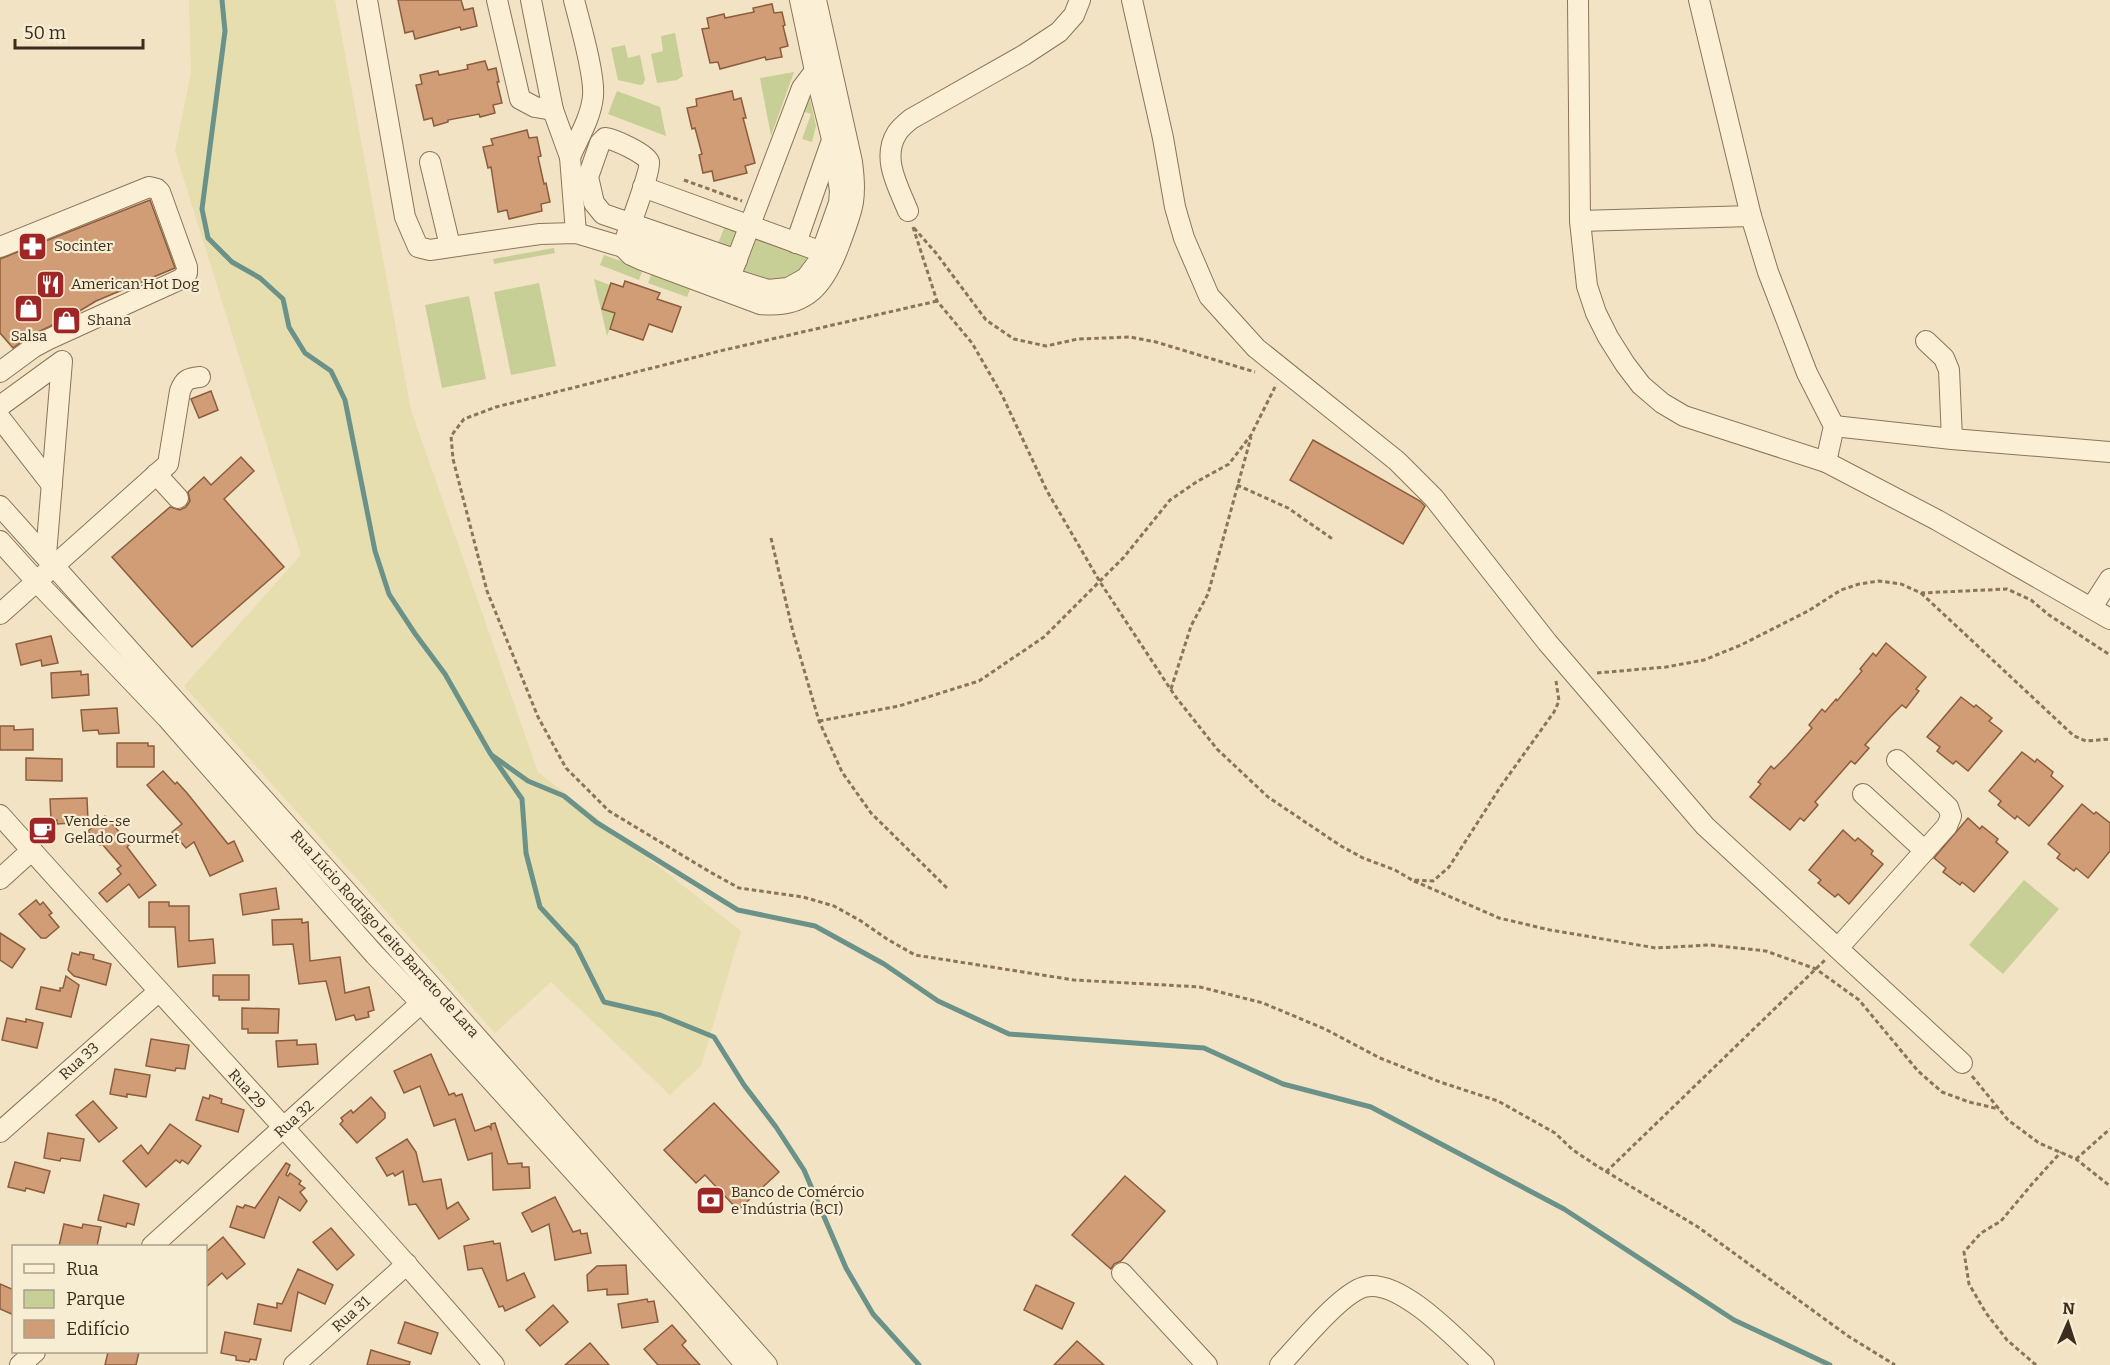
<svg xmlns="http://www.w3.org/2000/svg" width="2110" height="1365" font-family="Bitter,serif">
<rect width="100%" height="100%" fill="#f1e3c3"/>
<polygon fill="#e7deaf" points="189,0 335,0 411,410 538,772 741,931 701,1066 670,1095 551,982 495,1033 184,686 301,555 175,151 191,73"/>
<g fill="#c8cf96">
<polygon points="675,33 683,76 677,80 657,83 651,54 663,51 661,36"/>
<polygon points="625,45 628,58 640,55 645,80 643,84 640,85 618,80 611,48"/>
<polygon points="794,72 771,136 760,78"/>
<polygon points="808,89 816,126 812,142 802,139 811,114 800,110"/>
<polygon points="617,91 660,107 666,136 608,114"/>
<polygon points="725,226 739,231 733,248 718,243"/>
<path d="M753,236l54,21c-10,34 -45,23 -69,15z"/>
<polygon points="554,248 555,253 494,264 493,259"/>
<polygon points="604,255 643,269 639,280 600,265"/>
<polygon points="652,273 691,287 687,297 648,283"/>
<polygon points="594,279 610,285 602,309 615,314 607,336"/>
<polygon points="539,283 556,366 511,375 494,292"/>
<polygon points="469,296 486,379 442,388 425,305"/>
<polygon points="2024,880 2059,909 2003,974 1969,945"/>
</g>
<g fill="none" stroke-linecap="round" stroke-linejoin="round">
<g stroke="#6b9289" stroke-width="5">
<polyline points="222,0 225,31 202,209 208,238 232,262 260,278 283,299 289,327 305,353 331,371 345,400 375,551 389,594 416,635 445,674 490,753 522,799 526,853 540,907 576,946 604,1002 660,1015 714,1037 744,1085 776,1127 804,1170 846,1268 873,1314 919,1365"/>
<polyline points="493,756 528,781 564,796 596,822 738,910 815,926 884,964 938,1001 1009,1034 1204,1048 1283,1084 1371,1107 1564,1209 1734,1320 1830,1365"/>
</g>
</g>
<g fill="#d19d76" stroke="#8c5d3d" stroke-width="1.5">
<polygon points="398,0 461,0 464,10 473,8 477,26 461,30 460,27 415,39 413,31 405,33"/>
<polygon points="772,4 774,13 782,12 785,25 783,26 788,46 780,48 782,57 766,60 765,57 720,69 718,62 710,63 702,29 709,28 707,18 724,14 725,18 754,12 753,8"/>
<polygon points="485,61 488,70 496,68 499,82 497,82 502,103 493,105 495,113 480,117 479,114 448,120 448,122 434,126 432,118 424,120 416,85 422,84 420,75 438,71 439,75 468,69 467,65"/>
<polygon points="732,91 734,100 741,98 746,118 743,118 755,163 745,166 747,173 714,181 712,171 703,173 699,155 702,154 695,128 692,129 687,108 697,106 696,99"/>
<polygon points="527,130 529,138 537,137 541,156 538,157 544,184 546,183 550,202 541,204 542,211 509,219 507,210 498,212 491,167 488,168 483,147 493,145 491,139"/>
<polygon points="150,200 175,268 96,301 73,315 28,337 13,348 0,333 0,259"/>
<polygon points="625,281 660,293 657,299 681,307 672,332 649,324 643,340 610,329 615,313 602,309 611,283 623,287"/>
<polygon points="211,391 218,410 199,418 191,399"/>
<polygon points="1313,440 1420,501 1425,506 1403,544 1290,480"/>
<polygon points="241,457 254,471 224,499 284,567 192,647 112,557 170,507 180,510 186,507 190,501 188,492 204,477 211,485"/>
<polygon points="51,636 58,663 42,666 41,660 21,665 16,644"/>
<polygon points="1886,643 1926,677 1916,689 1919,691 1906,708 1902,705 1891,716 1865,745 1869,748 1855,764 1851,761 1815,802 1818,805 1804,821 1800,818 1790,830 1750,797 1761,784 1758,782 1771,766 1774,769 1786,757 1812,728 1809,725 1822,709 1825,712 1836,699 1837,701 1862,671 1860,669 1873,653 1876,656"/>
<polygon points="81,671 81,675 88,674 89,695 52,698 51,673"/>
<polygon points="1961,697 1974,707 1976,705 1992,718 1989,721 2002,731 1968,771 1956,761 1953,764 1937,751 1940,747 1927,737"/>
<polygon points="117,708 119,733 99,734 98,730 83,731 81,710"/>
<polygon points="0,726 14,726 14,730 33,729 33,750 0,750"/>
<polygon points="117,743 148,743 148,746 154,746 154,767 117,767"/>
<polygon points="2022,752 2035,762 2037,759 2053,772 2051,776 2063,786 2029,826 2017,816 2015,819 1998,805 2001,801 1989,791"/>
<polygon points="26,758 62,759 62,781 26,780"/>
<polygon points="163,771 175,784 177,782 187,793 228,844 234,841 243,861 210,876 194,842 186,848 172,832 182,824 147,785"/>
<polygon points="87,798 88,822 57,824 57,820 51,820 50,799"/>
<polygon points="2082,804 2094,814 2096,812 2110,823 2110,851 2088,878 2076,868 2074,871 2057,858 2060,854 2048,844"/>
<polygon points="105,816 130,844 127,847 156,885 139,898 129,884 107,902 99,893 121,874 117,869 121,866 102,844 100,845 88,831"/>
<polygon points="1968,818 1980,829 1982,826 1998,839 1996,842 2008,852 1974,892 1962,882 1960,885 1943,872 1946,868 1934,858"/>
<polygon points="1843,830 1855,841 1858,838 1873,851 1871,854 1883,864 1849,904 1838,894 1835,897 1818,883 1821,880 1809,870"/>
<polygon points="276,888 279,909 243,915 240,894"/>
<polygon points="36,900 40,905 43,902 52,913 49,915 59,927 46,938 41,938 19,914"/>
<polygon points="149,902 169,902 169,906 189,906 189,941 213,939 215,963 178,967 175,927 149,927"/>
<polygon points="302,919 302,923 308,922 310,961 340,957 345,993 369,987 374,1010 368,1012 369,1017 356,1020 354,1015 336,1020 326,981 299,984 293,944 273,945 272,920"/>
<polygon points="0,933 25,949 12,968 0,960"/>
<polygon points="80,952 94,955 93,959 111,964 106,985 74,976 68,970 72,953 79,955"/>
<polygon points="213,975 249,975 249,1000 219,1000 219,996 213,996"/>
<polygon points="66,976 79,985 71,1017 36,1009 41,987 60,991 60,988 63,988"/>
<polygon points="242,1008 279,1009 278,1033 248,1033 248,1029 242,1029"/>
<polygon points="7,1018 26,1022 26,1019 43,1023 37,1048 2,1040"/>
<polygon points="151,1039 189,1045 185,1069 176,1068 175,1071 146,1066"/>
<polygon points="297,1040 297,1045 316,1044 318,1064 278,1067 276,1041"/>
<polygon points="431,1054 449,1095 454,1093 456,1096 462,1094 475,1131 489,1126 491,1129 491,1124 495,1123 508,1164 522,1163 522,1167 529,1167 530,1188 493,1190 492,1153 468,1160 455,1119 434,1126 420,1086 404,1093 394,1071"/>
<polygon points="115,1069 150,1075 146,1097 127,1094 127,1097 110,1094"/>
<polygon points="210,1095 222,1099 221,1103 244,1110 238,1132 196,1120 203,1097 209,1099"/>
<polygon points="371,1097 385,1113 385,1118 357,1143 340,1124 343,1121 341,1118 351,1110 353,1113"/>
<polygon points="93,1101 117,1128 99,1142 76,1115"/>
<polygon points="714,1103 779,1172 738,1210 705,1175 696,1183 664,1150"/>
<polygon points="170,1124 201,1146 188,1164 182,1160 180,1163 176,1160 146,1187 123,1161 141,1145 148,1154"/>
<polygon points="48,1133 84,1139 80,1161 61,1158 60,1161 44,1158"/>
<polygon points="407,1139 416,1152 423,1182 441,1179 447,1209 458,1202 469,1219 439,1239 416,1204 409,1205 403,1171 395,1176 393,1173 387,1176 376,1158"/>
<polygon points="15,1162 50,1171 44,1193 26,1188 25,1191 8,1187"/>
<polygon points="286,1163 290,1165 286,1175 288,1176 290,1173 301,1181 299,1184 305,1188 300,1192 307,1201 300,1211 279,1197 264,1238 230,1227 237,1206 243,1208 245,1205 255,1208"/>
<polygon points="1125,1176 1165,1211 1121,1261 1114,1264 1111,1269 1072,1235"/>
<polygon points="104,1195 139,1204 134,1225 127,1223 126,1227 98,1220"/>
<polygon points="555,1197 573,1232 580,1230 581,1234 587,1233 591,1253 555,1260 549,1224 532,1232 522,1213"/>
<polygon points="64,1224 82,1228 83,1224 101,1227 97,1246 59,1246"/>
<polygon points="331,1228 354,1255 337,1270 313,1242"/>
<polygon points="223,1237 245,1264 227,1279 222,1273 206,1287 206,1252"/>
<polygon points="493,1241 494,1244 500,1243 507,1281 524,1273 535,1297 505,1311 503,1306 499,1307 482,1268 468,1270 464,1246"/>
<polygon points="626,1265 628,1294 607,1295 607,1289 588,1291 587,1275 597,1266"/>
<polygon points="298,1269 333,1285 325,1304 298,1292 291,1331 254,1324 258,1304 277,1308 277,1303 282,1304"/>
<polygon points="0,1284 14,1290 14,1315 0,1309"/>
<polygon points="1036,1285 1074,1303 1062,1329 1024,1310"/>
<polygon points="647,1299 648,1302 654,1301 658,1322 622,1328 618,1304"/>
<polygon points="553,1305 568,1322 540,1346 526,1330"/>
<polygon points="405,1322 438,1333 431,1354 398,1343"/>
<polygon points="672,1325 686,1341 682,1345 700,1365 658,1365 644,1349"/>
<polygon points="225,1332 261,1339 256,1360 250,1359 249,1362 236,1360 236,1356 221,1353"/>
<polygon points="1077,1341 1104,1365 1054,1365"/>
<polygon points="590,1343 609,1365 565,1365"/>
<polygon points="371,1350 410,1362 409,1365 367,1365"/>
<polygon points="108,1352 139,1352 136,1365 105,1365"/>
</g>
<g fill="none" stroke-linecap="round" stroke-linejoin="round">
<defs>
<g id="minor">
<path d="M367,0l38,217 13,30 12,3 110,-16 36,-1 47,14 8,8 11,5 118,44c47,5 65,-20 80,-61 13,-35 17,-44 12,-81l-36,-162"/>
<polyline points="497,0 520,99 535,107 553,110"/>
<polyline points="531,0 553,110 570,157 576,233"/>
<polyline points="1132,0 1163,138 1175,207 1184,238 1209,296 1256,348 1397,461 1434,498 1547,642 1705,826 1962,1063"/>
<polyline points="1578,0 1580,221 1587,286 1596,313 1608,337 1625,364 1641,385 1662,403 1684,416 1826,462 1937,520 2110,619"/>
<polyline points="1699,0 1751,216 1768,272 1807,373 1834,426 1826,462"/>
<path d="M570,157c8,-19 21,-39 23,-61 2,-22 -13,-72 -19,-96"/>
<polyline points="430,162 450,246"/>
<polyline points="643,187 833,256"/>
<path d="M908,211c-10,-25 -27,-53 -11,-78 3,-5 9,-10 14,-14l113,-64 35,-23 15,-17 6,-15"/>
<polyline points="1580,221 1751,216"/>
<polyline points="796,243 831,143"/>
<polyline points="0,247 149,187 157,189 160,192 187,267 187,273 181,279 47,340 34,347 0,372"/>
<polyline points="623,247 635,244 647,247 730,278 768,290 788,288 806,278 818,262 839,203 840,191 832,139 815,71 800,0"/>
<path d="M623,247c4,-15 28,-75 26,-85 -2,-8 -35,-23 -44,-24l-5,5 -12,34 6,26 9,11 134,46"/>
<polyline points="732,272 802,88 815,71 822,69"/>
<polyline points="1926,341 1944,358 1949,370 1952,439"/>
<polyline points="0,406 62,361 46,555"/>
<polyline points="0,418 52,485"/>
<polyline points="1834,426 1952,439 2110,452"/>
<polyline points="156,474 178,498"/>
<polyline points="0,506 435,990 767,1365"/>
<polyline points="0,541 37,582 167,718 375,955 421,1003 684,1293 746,1365"/>
<polyline points="2092,607 2110,579"/>
<path d="M0,614l168,-150 12,-73c4,-11 8,-13 20,-14"/>
<polyline points="1863,794 1925,851"/>
<path d="M0,815c164,184 334,363 494,550"/>
<polyline points="0,879 32,850"/>
<polyline points="1838,948 1947,826 1951,816 1948,807 1897,760"/>
<polyline points="0,1132 159,991"/>
<polyline points="152,1246 430,995"/>
<polyline points="1122,1273 1207,1365"/>
<polyline points="20,1365 35,1352"/>
<polyline points="294,1365 407,1264"/>
<path d="M1280,1365c19,-20 60,-71 84,-78 36,-10 95,55 120,78"/>
</g>
</defs>
<use href="#minor" stroke="#8c7458" stroke-width="22"/>
<g stroke="#8c7458" stroke-width="3" stroke-dasharray="4.5 3" stroke-linecap="butt">
<polyline points="684,180 742,201"/>
<polyline points="913,227 937,301 972,343 1002,395 1047,491 1100,582 1175,696 1217,749 1268,797 1341,846 1363,858 1395,870 1412,880 1433,881 1449,867 1501,786 1554,712 1559,701 1556,681"/>
<polyline points="914,228 936,253 986,320 1014,339 1046,346 1078,339 1130,337 1156,342 1255,372"/>
<polyline points="937,301 720,351 496,407 464,419 451,436 453,459 487,591 538,717 566,768 609,811 710,872 739,888 803,897 834,906 861,921 887,939 915,955 1074,980 1200,987 1263,1003 1325,1029 1380,1058 1440,1082 1498,1101 1555,1133 1573,1150 1597,1166 1698,1227 1848,1336 1895,1365"/>
<polyline points="1237,485 1288,508 1334,540"/>
<polyline points="771,538 793,632 819,721 842,772 871,813 947,888"/>
<polyline points="1921,593 2074,736 2086,741 2110,739"/>
<polyline points="1597,673 1666,667 1704,660 1741,645 1808,611 1841,590 1859,584 1879,581 1901,584 1921,593 2007,589 2031,600 2049,615 2110,655"/>
<polyline points="1171,689 1191,626 1208,594 1251,437"/>
<polyline points="819,721 899,706 979,681 1044,637 1124,557 1170,500 1198,481 1229,464 1251,435 1276,385"/>
<polyline points="1414,881 1499,918 1550,930 1656,948 1710,945 1766,951 1816,969 1859,1000 1918,1071 1942,1092 1969,1102 1999,1109"/>
<polyline points="1972,1076 2008,1120 2039,1143 2076,1159 2110,1186"/>
<polyline points="2076,1159 2110,1129"/>
<polyline points="1606,1172 1825,960"/>
<polyline points="2036,1365 2007,1340 1986,1313 1969,1284 1964,1252 1981,1233 2001,1221 2032,1184 2061,1152"/>
</g>
<use href="#minor" stroke="#fbf0d6" stroke-width="20"/>
</g>
<defs>
<symbol id="pharmacy-square" viewBox="-11 -11 22 22"><rect x="-9" y="-9" width="18" height="18" rx="4" fill="#9e2625" stroke="#f7edd3"/><path d="M-2-6h4v4h4v4h-4v4h-4v-4h-4v-4h4Z" fill="#fff"/></symbol>
<symbol id="restaurant-square" viewBox="-11 -11 22 22"><rect x="-9" y="-9" width="18" height="18" rx="4" fill="#9e2625" stroke="#f7edd3"/><path d="M-5-6h1v4h1v-4h1v4h1v-4h1v5L-1.5 .5V6h-2V.5L-5-1ZM5-6V6H3V1.5H1.5Q1.5-4 5-6Z" fill="#fff"/></symbol>
<symbol id="shop-square" viewBox="-11 -11 22 22"><rect x="-9" y="-9" width="18" height="18" rx="4" fill="#9e2625" stroke="#f7edd3"/><path d="M-5-2.5h2.3a2.7 3.5 0 0 1 5.4 0H5L5.5 6h-11ZM-1.5-2.5h3a1.5 2.3 0 0 0-3 0Z" fill="#fff"/></symbol>
<symbol id="cafe-square" viewBox="-11 -11 22 22"><rect x="-9" y="-9" width="18" height="18" rx="4" fill="#9e2625" stroke="#f7edd3"/><path d="M-5.5-4.5H6V0H3Q3 3.5 0 3.5H-2.5Q-5.5 3.5-5.5 0ZM3-3.2v2h1.7v-2ZM-6 4.5H4V6H-6Z" fill="#fff"/></symbol>
<symbol id="bank-square" viewBox="-11 -11 22 22"><rect x="-9" y="-9" width="18" height="18" rx="4" fill="#9e2625" stroke="#f7edd3"/><path d="M-6-4H6V4H-6ZM0-2.3a2.3 2.3 0 1 0 0 4.6a2.3 2.3 0 1 0 0-4.6Z" fill="#fff"/></symbol>
</defs>
<g fill-rule="evenodd">
<use href="#pharmacy-square" x="16" y="230" width="33" height="33"/>
<use href="#restaurant-square" x="34" y="268" width="33" height="33"/>
<use href="#shop-square" x="12" y="292" width="33" height="33"/>
<use href="#shop-square" x="50" y="304" width="33" height="33"/>
<use href="#cafe-square" x="26" y="814" width="33" height="33"/>
<use href="#bank-square" x="694" y="1184" width="33" height="33"/>
</g>
<g text-anchor="middle" dominant-baseline="central" stroke-width="4.5" stroke-linejoin="round" paint-order="stroke">
<g font-size="15" fill="#3b2c1d" stroke="#f7edd3" text-anchor="start">
<text x="54" y="246">Socinter</text>
<text x="71" y="284">American Hot Dog</text>
<text x="87" y="320">Shana</text>
<text x="29" y="336" text-anchor="middle">Salsa</text>
<text x="64" y="821">Vende-se<tspan x="64" dy="17">Gelado Gourmet</tspan></text>
<text x="731" y="1192">Banco de Comércio<tspan x="731" dy="17">e Indústria (BCI)</tspan></text>
</g>
<g font-size="15" fill="#3b2c1d" stroke="#f7edd3">
<text transform="translate(385 934) rotate(48)">Rua Lúcio Rodrigo Leito Barreto de Lara</text>
<text transform="translate(79 1061) rotate(-42)">Rua 33</text>
<text transform="translate(247 1089) rotate(48)">Rua 29</text>
<text transform="translate(294 1119) rotate(-42)">Rua 32</text>
<text transform="translate(351 1314) rotate(-42)">Rua 31</text>
</g>
</g>
<rect x="12" y="1245" width="195" height="108" fill="#f7edd3" stroke="#aca08a" stroke-width="1.5"/>
<rect x="24" y="1264" width="30" height="9" fill="#fbf0d6" stroke="#aca08a" stroke-width="1.5"/>
<text x="66" y="1275" font-size="18" fill="#3b2c1d">Rua</text>
<rect x="24" y="1290" width="30" height="18" fill="#c8cf96" stroke="#aca08a" stroke-width="1.5"/>
<text x="66" y="1305" font-size="18" fill="#3b2c1d">Parque</text>
<rect x="24" y="1320" width="30" height="18" fill="#d19d76" stroke="#aca08a" stroke-width="1.5"/>
<text x="66" y="1335" font-size="18" fill="#3b2c1d">Edifício</text>
<g transform="translate(2068 1323) rotate(3)" stroke="#f7edd3" stroke-width="4.5" paint-order="stroke">
<path d="M0-4.5L10 22L0 15L-10 22Z" fill="#3b2c1d"/>
<text y="-9" font-size="16" font-weight="bold" text-anchor="middle" fill="#3b2c1d">N</text>
</g>
<path d="M15 39v9h128v-9" fill="none" stroke="#3b2c1d" stroke-width="3"/>
<text x="24" y="39" font-size="18" fill="#3b2c1d" stroke="#f7edd3" stroke-width="4.5" paint-order="stroke">50 m</text>
</svg>
